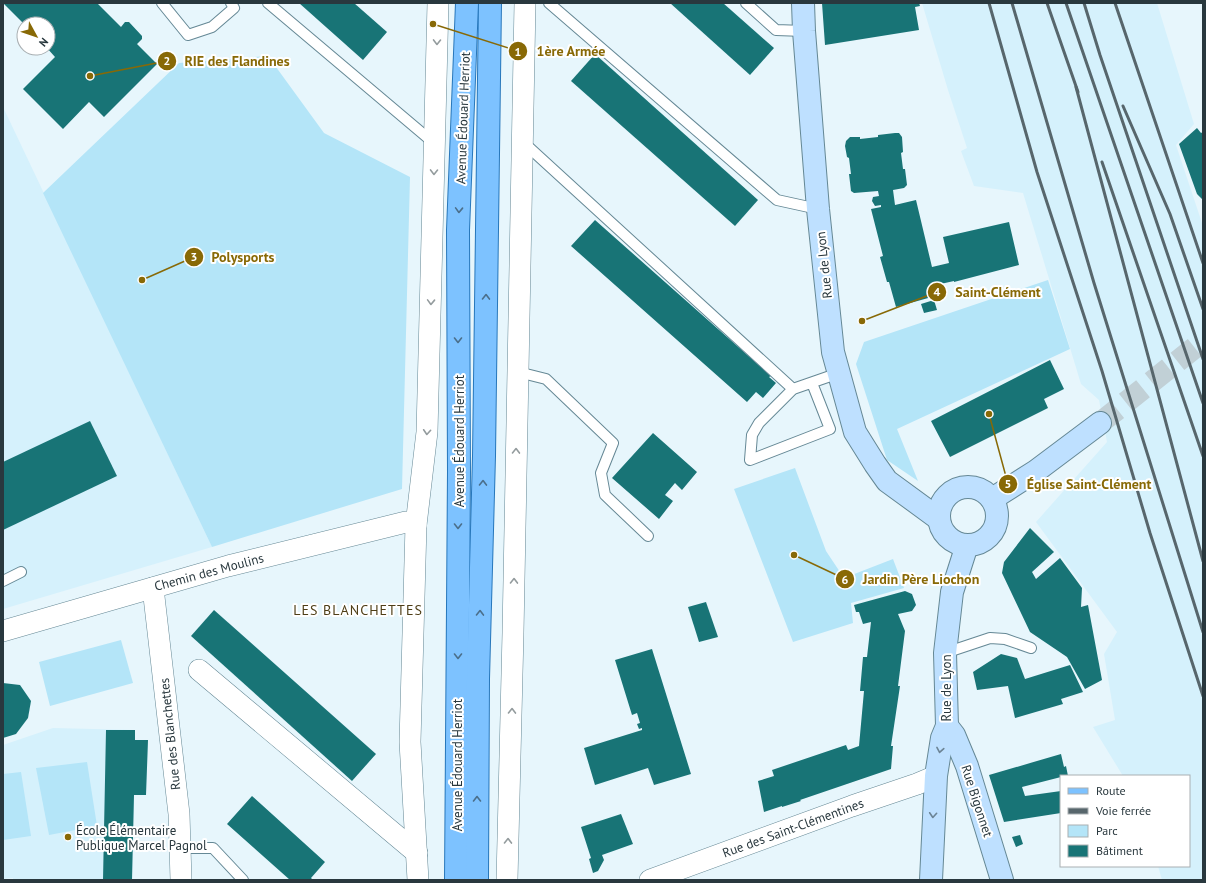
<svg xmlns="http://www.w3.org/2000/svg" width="1206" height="883" font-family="'PT Sans',sans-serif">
<rect width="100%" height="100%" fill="#e7f6fc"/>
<g fill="#d5f1fc">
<polygon points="922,3 1157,3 1194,124 1176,145 1203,226 1203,880 1162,880 1158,866 1189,866 1189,776 1123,776 1093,727 1115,720 1104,654 1117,632 1036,522 1107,442 1099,400 1081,384 1023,193 974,186 961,151 967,148 948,90"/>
<polygon points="3,107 212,547 3,609"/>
<polygon points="53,728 135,730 135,740 148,740 146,795 134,795 132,880 13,880 13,878 3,879 3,745"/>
</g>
<g fill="#b4e5f8">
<polygon points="268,56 324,133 410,177 402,489 212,547 43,193 179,63"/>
<polygon points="1048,280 1070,349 897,429 918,481 887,460 856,364 864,342"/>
<polygon points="795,468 826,551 844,578 893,559 904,588 851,603 853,623 793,642 734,489"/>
<polygon points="121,640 133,683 50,706 39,662"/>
<polygon points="87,762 97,826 49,835 36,768"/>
<polygon points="21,772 31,836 3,840 3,774"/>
</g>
<g fill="#187476">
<polygon points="3,3 97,3 121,27 125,22 129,22 142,36 142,39 137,44 157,64 104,117 89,102 63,129 23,89 55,57 47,48 48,48 48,24 24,24"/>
<polygon points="299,3 354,3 387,32 363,60"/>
<polygon points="670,3 723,3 774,48 750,75"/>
<polygon points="822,3 919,3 920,6 915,7 919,30 825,45"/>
<polygon points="595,54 758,200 735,226 571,81"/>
<polygon points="1197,128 1201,133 1203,132 1203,200 1197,194 1179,144"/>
<polygon points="895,133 899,133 902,137 903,152 901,153 903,169 905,169 907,185 904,188 893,190 895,205 916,200 932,267 949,263 943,237 1009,222 1019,265 954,282 954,281 936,285 939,295 896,307 889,282 887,282 880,257 883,256 871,209 881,207 881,205 875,206 872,201 873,197 879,196 878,191 854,193 851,191 849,174 851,174 849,158 847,157 845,146 846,141 850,137 860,137 860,139 878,137 878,135"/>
<polygon points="595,220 771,376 769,377 776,383 763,398 756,392 747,402 571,246"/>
<polygon points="934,300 937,310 924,313 921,304"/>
<polygon points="1050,360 1064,389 1044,399 1048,408 950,457 931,421"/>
<polygon points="90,421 117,476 3,530 3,462"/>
<polygon points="653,433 697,472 682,490 675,483 665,495 673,501 659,519 612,478"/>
<polygon points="1030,528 1054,552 1032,572 1036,579 1060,558 1082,588 1081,607 1088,605 1102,680 1085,689 1067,657 1030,632 1002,573 1004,562"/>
<polygon points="905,591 912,594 916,605 912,611 898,614 905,631 898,686 900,686 891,746 893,746 891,769 800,800 801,801 782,807 782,806 764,812 758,781 774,776 772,770 846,745 848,750 859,746 864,691 860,691 863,657 867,657 871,622 863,624 859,612 856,612 854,605"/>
<polygon points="706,602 718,637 699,642 688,607"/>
<polygon points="214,610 376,754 352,781 191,636"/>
<polygon points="652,649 691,774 654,785 648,768 595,785 584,748 642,730 642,728 639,729 637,724 640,723 637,713 632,715 615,660"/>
<polygon points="1001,654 1017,658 1025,679 1070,665 1083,692 1061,699 1063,704 1015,718 1008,686 977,690 973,672"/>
<polygon points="3,683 20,685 31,701 28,718 16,734 3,738"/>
<polygon points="106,730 135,730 135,740 148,740 146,795 134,795 132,880 103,880"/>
<polygon points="1061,754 1064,767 1066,766 1068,776 1061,776 1061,777 1022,787 1025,796 1061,791 1061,813 1004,822 989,775"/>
<polygon points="252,796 325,862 311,878 313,880 290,880 227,824"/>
<polygon points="621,814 633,844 602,855 604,860 598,871 593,873 589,859 591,858 581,827"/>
<polygon points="1020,835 1023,844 1016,847 1012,837"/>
</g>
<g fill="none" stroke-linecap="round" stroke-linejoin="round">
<polyline stroke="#c1d0d6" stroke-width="22" stroke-dasharray="22 11" stroke-linecap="butt" points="1100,423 1203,341"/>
<defs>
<g id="lane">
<polyline points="162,3 188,35 212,27 234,8 231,3"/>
<polyline points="268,3 435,144"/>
<polyline points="549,3 777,200 818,209"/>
<polyline points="746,3 776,30 804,31"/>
<polyline points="523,142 793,389"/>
<polyline points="518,372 546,379 613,443 601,473 605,495 648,536"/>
<polyline points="812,383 830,429 750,460 752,435 759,423 793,389 839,373"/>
<polyline points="3,581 21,572"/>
<polyline points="945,653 990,638 1005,639 1031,648"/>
<polyline points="180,848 213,848 243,880"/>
</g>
<g id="street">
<polyline points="153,588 179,814 181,880"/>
<polyline points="3,631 228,566 406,522 416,525"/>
<polyline points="199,670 417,853"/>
<polyline points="418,880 410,742 416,525 427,432 438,3"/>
<polyline points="507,880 513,633 525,3"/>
<polyline points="650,880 852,806 917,784 936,776"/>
</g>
<g id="secondary">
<polyline points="803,3 804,31 818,209 833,352 855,432 875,464 887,481 939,519"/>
<circle cx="968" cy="516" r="29"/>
<polyline points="992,499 1036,471 1100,423"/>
<polyline points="947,726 954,735 967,766 1002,880"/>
<polyline points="931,880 936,776 942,738 947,726 945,653 952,592 967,545"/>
</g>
<g id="primary">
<polyline points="456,880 459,471 458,230 467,3"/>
<polyline points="477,880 478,679 484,456 490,3"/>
</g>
</defs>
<use href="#lane" stroke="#658895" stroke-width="12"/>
<use href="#street" stroke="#658895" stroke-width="22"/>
<use href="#secondary" stroke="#658895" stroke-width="24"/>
<use href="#primary" stroke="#2777bb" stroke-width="24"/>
<use href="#lane" stroke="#fff" stroke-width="10"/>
<use href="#street" stroke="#fff" stroke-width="21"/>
<use href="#secondary" stroke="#bee0ff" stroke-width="22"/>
<use href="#primary" stroke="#7dc2ff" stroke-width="22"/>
<g stroke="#57666c" stroke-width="3">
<polyline points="989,3 1037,172 1102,371 1150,533 1203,696"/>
<polyline points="1012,3 1094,283 1203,632"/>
<polyline points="1047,3 1078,92"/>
<polyline points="1066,3 1203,403"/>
<polyline points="1084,3 1100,55 1203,359"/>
<polyline points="1115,3 1203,263"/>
<polyline points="1076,87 1203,561"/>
<polyline points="1123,106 1170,214 1203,309"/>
<polyline points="1102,162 1203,456"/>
</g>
</g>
<defs><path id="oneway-chevron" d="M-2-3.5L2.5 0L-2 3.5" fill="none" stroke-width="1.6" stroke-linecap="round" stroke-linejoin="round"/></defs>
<g stroke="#949c9e">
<use href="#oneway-chevron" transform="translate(437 42) rotate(91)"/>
<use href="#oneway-chevron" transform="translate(434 172) rotate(91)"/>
<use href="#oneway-chevron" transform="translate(431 302) rotate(92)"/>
<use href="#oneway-chevron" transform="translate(427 432) rotate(94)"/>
<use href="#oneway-chevron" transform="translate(516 451) rotate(-89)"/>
<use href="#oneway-chevron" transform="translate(514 581) rotate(-89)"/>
<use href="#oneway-chevron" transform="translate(512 711) rotate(-89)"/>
<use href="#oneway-chevron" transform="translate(508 841) rotate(-89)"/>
</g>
<g stroke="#4b6f8b">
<use href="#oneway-chevron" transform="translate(459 210) rotate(92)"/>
<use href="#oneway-chevron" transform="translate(486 297) rotate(-89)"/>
<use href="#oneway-chevron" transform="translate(458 340) rotate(90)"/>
<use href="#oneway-chevron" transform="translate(483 483) rotate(-89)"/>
<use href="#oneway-chevron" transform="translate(458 526) rotate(90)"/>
<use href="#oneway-chevron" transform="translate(480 613) rotate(-89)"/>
<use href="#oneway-chevron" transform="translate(458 656) rotate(90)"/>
<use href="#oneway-chevron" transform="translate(477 799) rotate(-90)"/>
</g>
<g stroke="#6c8495">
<use href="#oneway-chevron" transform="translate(940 750) rotate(100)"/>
<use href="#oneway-chevron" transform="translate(933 815) rotate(94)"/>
</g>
<circle fill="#886906" stroke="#fff" stroke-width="1.5" cx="68" cy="837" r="4"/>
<g text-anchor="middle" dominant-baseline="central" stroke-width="4" stroke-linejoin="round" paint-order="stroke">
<g font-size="13" fill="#29383e" stroke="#fff">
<text transform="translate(463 118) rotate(-88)">Avenue Édouard Herriot</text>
<text transform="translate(824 265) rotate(-96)">Rue de Lyon</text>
<text transform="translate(459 441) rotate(-90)">Avenue Édouard Herriot</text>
<text transform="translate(209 572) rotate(-15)">Chemin des Moulins</text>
<text transform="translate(946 688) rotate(-90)">Rue de Lyon</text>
<text transform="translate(170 734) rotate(-96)">Rue des Blanchettes</text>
<text transform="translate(457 765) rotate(-90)">Avenue Édouard Herriot</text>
<text transform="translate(977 801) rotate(72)">Rue Bigonnet</text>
<text transform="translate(793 828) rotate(-20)">Rue des Saint-Clémentines</text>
</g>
<g font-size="13" fill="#29383e" stroke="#fff" text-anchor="start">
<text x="76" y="830">École Élémentaire<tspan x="76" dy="15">Publique Marcel Pagnol</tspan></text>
</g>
<g font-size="14" letter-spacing="1" fill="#4e3e17" stroke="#fff">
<text x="358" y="610">LES BLANCHETTES</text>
</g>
</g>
<path fill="none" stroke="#886906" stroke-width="1.5" d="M433 24L518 51M90 76L167 61M142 280L194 257M862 321L937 292M989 414L1008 484M794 555L845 579"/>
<g fill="#886906" stroke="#fff" stroke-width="1.5">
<circle cx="433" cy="24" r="4"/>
<circle cx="90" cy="76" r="4"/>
<circle cx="142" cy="280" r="4"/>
<circle cx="862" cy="321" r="4"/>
<circle cx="989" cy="414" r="4"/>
<circle cx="794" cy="555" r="4"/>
<circle cx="518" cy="51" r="10"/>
<circle cx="167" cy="61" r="10"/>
<circle cx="194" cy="257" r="10"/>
<circle cx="937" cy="292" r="10"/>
<circle cx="1008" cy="484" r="10"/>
<circle cx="845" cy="579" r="10"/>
</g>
<g font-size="12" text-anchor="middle" font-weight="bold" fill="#fff">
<text x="518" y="56">1</text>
<text x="167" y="65">2</text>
<text x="194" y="261">3</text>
<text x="937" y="296">4</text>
<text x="1008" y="488">5</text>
<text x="845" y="584">6</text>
</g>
<g font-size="14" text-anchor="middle" font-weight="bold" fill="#886906" stroke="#fff" stroke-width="4" stroke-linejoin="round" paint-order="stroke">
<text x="571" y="56">1ère Armée</text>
<text x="237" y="66">RIE des Flandines</text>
<text x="243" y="262">Polysports</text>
<text x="998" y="297">Saint-Clément</text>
<text x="1089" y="489">Église Saint-Clément</text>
<text x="921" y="584">Jardin Père Liochon</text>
</g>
<rect width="1206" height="883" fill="none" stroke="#29383e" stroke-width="8"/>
<rect x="1060" y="775" width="130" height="92" fill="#ffffff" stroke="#a9afb2"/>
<rect x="1068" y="788" width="20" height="6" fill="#7dc2ff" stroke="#a9afb2"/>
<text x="1096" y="795" font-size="12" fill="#29383e">Route</text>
<rect x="1068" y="808" width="20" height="6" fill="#57666c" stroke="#a9afb2"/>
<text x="1096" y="815" font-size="12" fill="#29383e">Voie ferrée</text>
<rect x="1068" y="825" width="20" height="12" fill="#b4e5f8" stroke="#a9afb2"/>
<text x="1096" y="835" font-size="12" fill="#29383e">Parc</text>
<rect x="1068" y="845" width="20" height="12" fill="#187476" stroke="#a9afb2"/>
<text x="1096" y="855" font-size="12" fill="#29383e">Bâtiment</text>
<g transform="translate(36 36) rotate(130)"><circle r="19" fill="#ffffff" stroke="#a9afb2"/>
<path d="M0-3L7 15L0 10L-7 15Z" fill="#886906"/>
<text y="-6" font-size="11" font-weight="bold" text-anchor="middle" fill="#29383e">N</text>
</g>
</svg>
